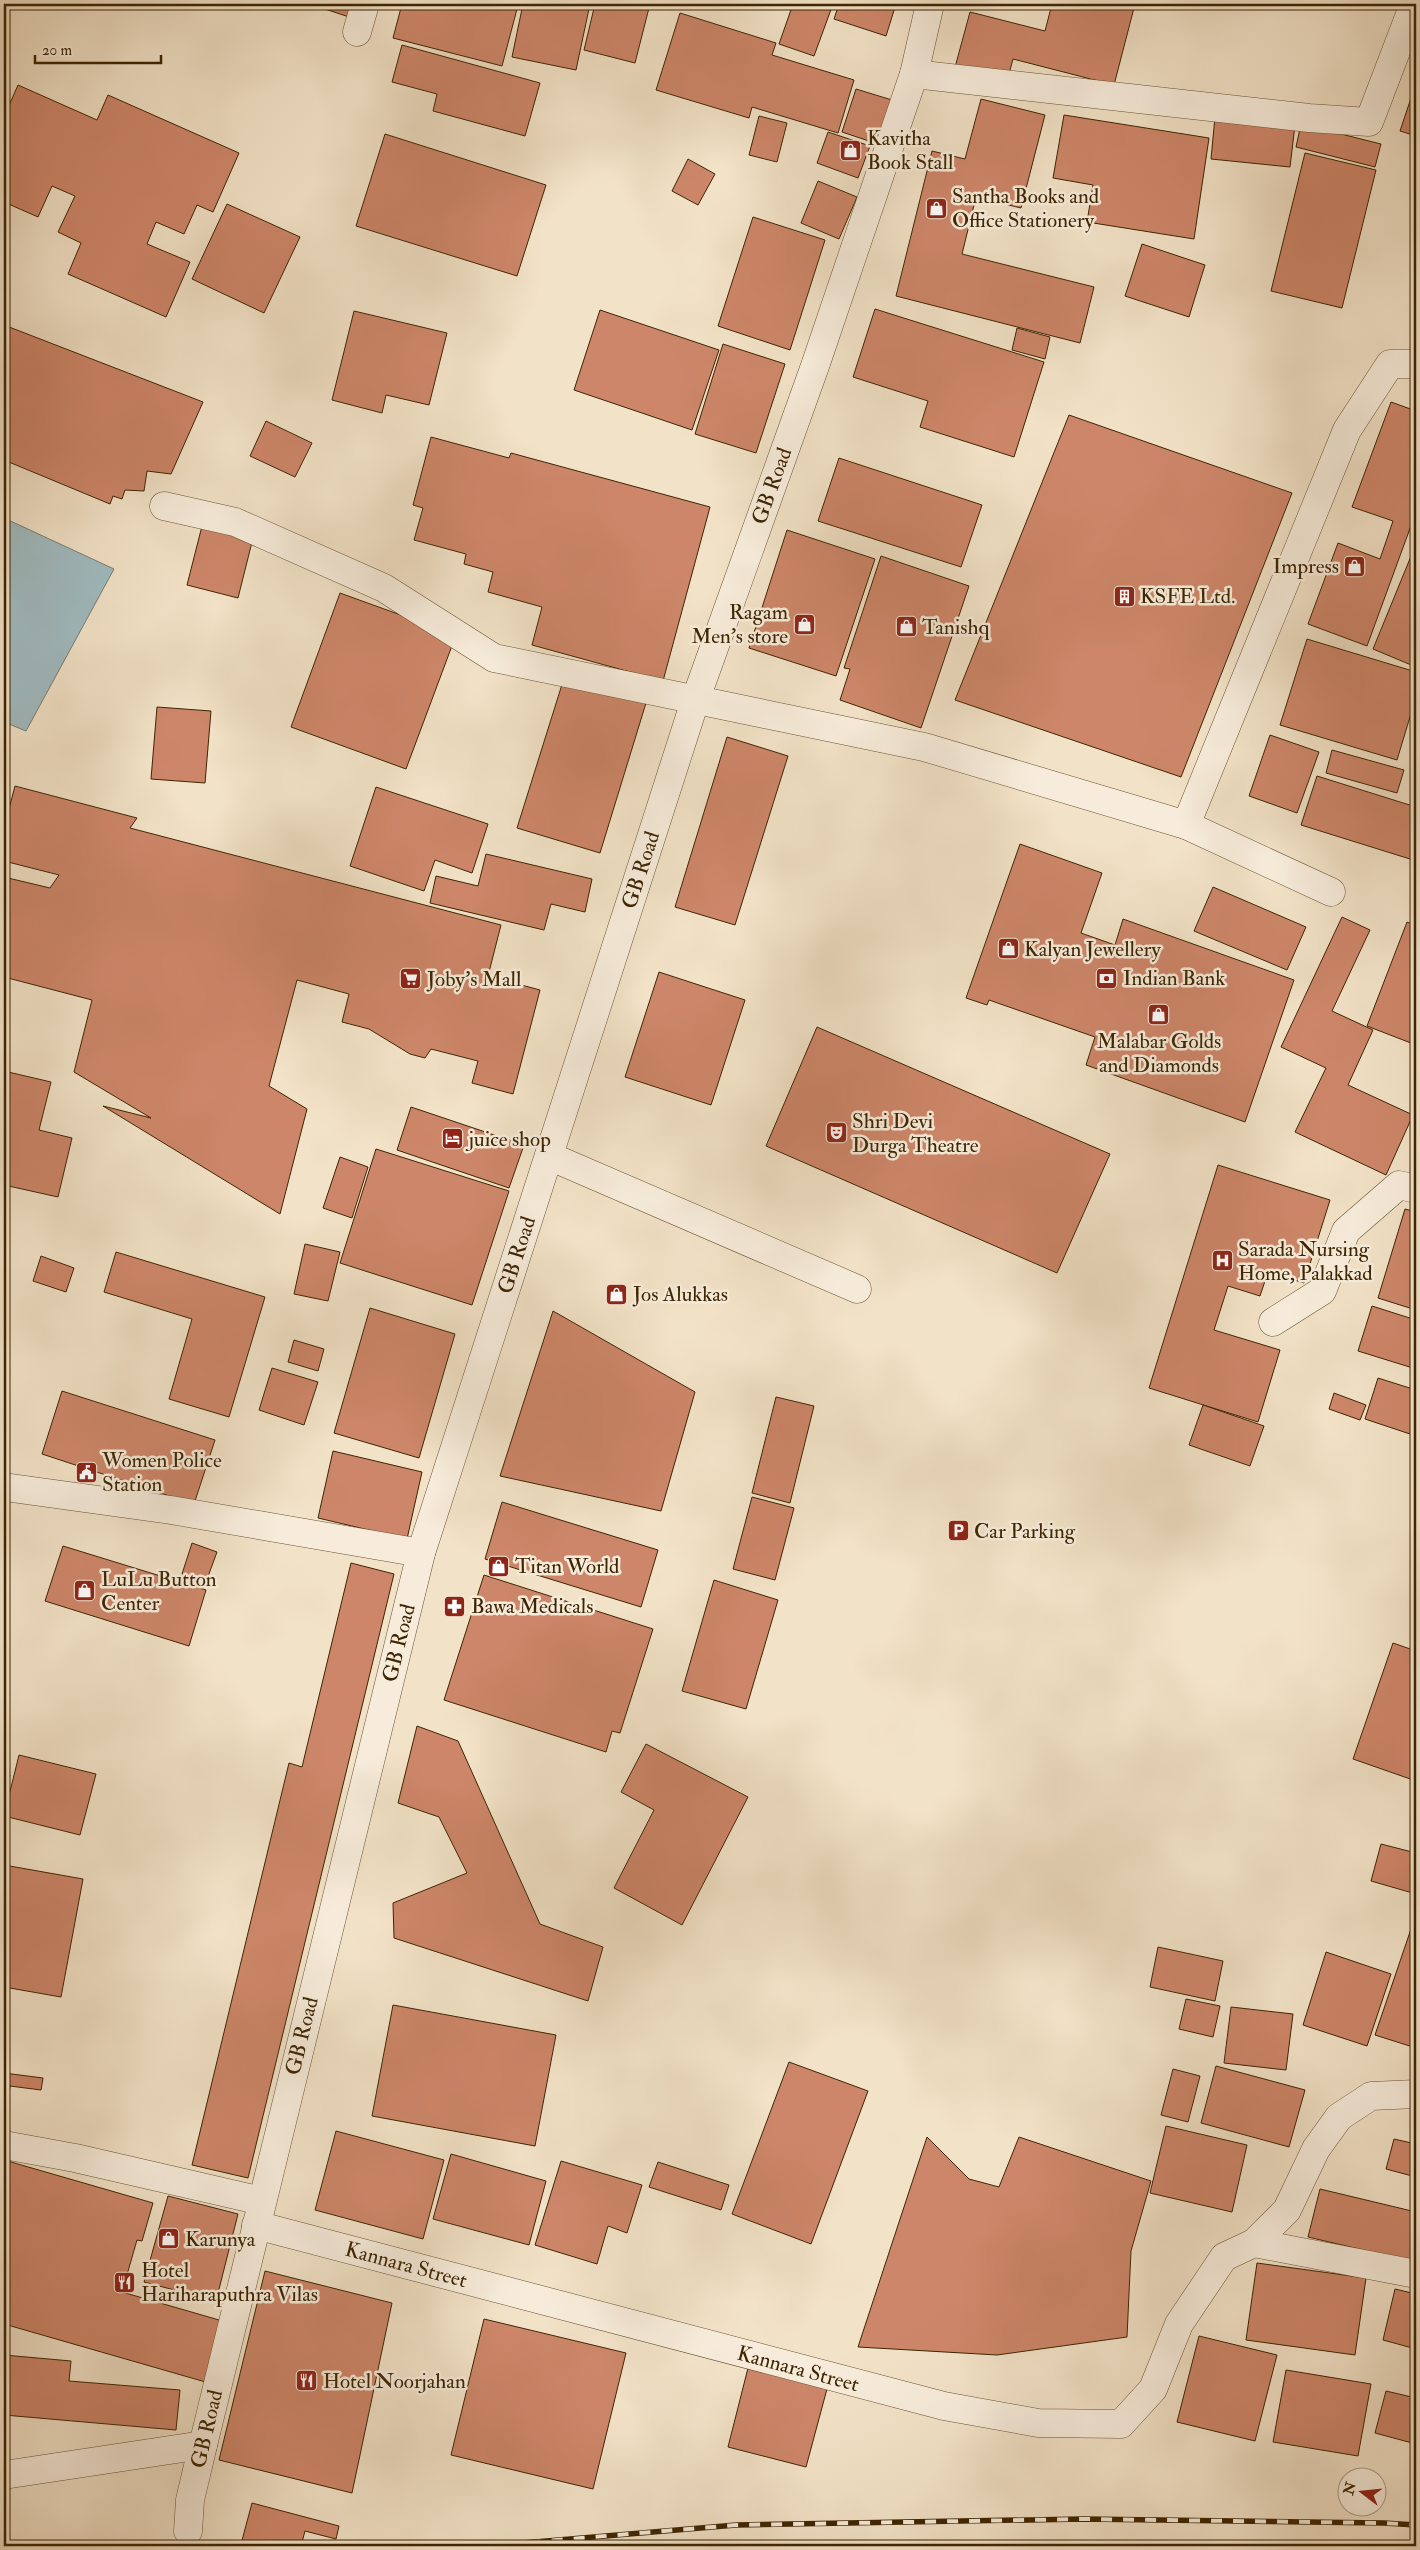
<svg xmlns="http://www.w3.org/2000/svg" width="1420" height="2550" font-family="'IM FELL Double Pica',serif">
<rect width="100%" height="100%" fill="#f2e2c7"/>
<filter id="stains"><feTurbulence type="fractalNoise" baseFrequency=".004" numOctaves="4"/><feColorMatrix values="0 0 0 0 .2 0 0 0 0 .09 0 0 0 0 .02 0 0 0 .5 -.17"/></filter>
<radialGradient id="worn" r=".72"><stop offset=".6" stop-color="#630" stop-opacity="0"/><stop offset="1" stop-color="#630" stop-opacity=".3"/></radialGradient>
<polygon fill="#a0bbc0" stroke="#787f74" points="4,518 114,569 26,731 4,722"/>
<g fill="#cd8669" stroke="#3d2502">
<polygon points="310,4 357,4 352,18"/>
<polygon points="402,4 498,4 517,9 502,66 393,38"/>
<polygon points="523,4 590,4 576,70 512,57"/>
<polygon points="595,4 650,4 635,63 584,50"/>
<polygon points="793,4 833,4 814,56 779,44"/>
<polygon points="839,4 896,4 886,36 834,19"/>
<polygon points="1052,4 1135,4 1114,85 1013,59 1006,85 954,71 970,12 1045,31"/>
<polygon points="680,13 776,43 772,55 854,80 838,133 752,107 749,118 656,90"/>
<polygon points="402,45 540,83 525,136 433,111 437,94 392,82"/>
<polygon points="1416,83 1416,136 1400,131"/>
<polygon points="18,85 97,120 108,95 239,153 213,212 197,205 184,234 156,222 147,244 190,262 166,317 68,274 81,243 58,232 75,196 52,186 38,217 4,202 4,117"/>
<polygon points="856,89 892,100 878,144 842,132"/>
<polygon points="981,99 1045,115 1021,208 976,197 962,254 1094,287 1080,343 896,296 932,151 965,159"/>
<polygon points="1064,115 1209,138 1194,239 1087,222 1093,185 1053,178"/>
<polygon points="759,116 787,123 777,162 749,155"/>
<polygon points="1215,117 1295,125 1290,167 1211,159"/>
<polygon points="1301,124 1381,144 1375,167 1296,147"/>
<polygon points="828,132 870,146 858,178 817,163"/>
<polygon points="385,134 546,185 517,276 356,226"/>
<polygon points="1305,153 1376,170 1342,308 1271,291"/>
<polygon points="688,159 715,174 698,205 672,191"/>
<polygon points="818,181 857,197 839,239 801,223"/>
<polygon points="227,204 300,237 264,313 192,279"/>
<polygon points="753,217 825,240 790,350 718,326"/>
<polygon points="1142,244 1205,265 1189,317 1125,296"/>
<polygon points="875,309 1044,362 1014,457 920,427 928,401 853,377"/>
<polygon points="600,310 719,350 692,430 574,390"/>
<polygon points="354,311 447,333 429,405 386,395 382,413 332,400"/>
<polygon points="4,325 203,402 171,474 147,471 144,491 125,490 122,499 113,496 110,504 4,460"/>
<polygon points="1017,328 1050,337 1045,359 1012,350"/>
<polygon points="723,344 785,364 756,453 695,434"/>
<polygon points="1391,402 1416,411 1416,512 1367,646 1308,624 1338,543 1380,559 1393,521 1352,507"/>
<polygon points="1069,415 1292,493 1181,777 955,700"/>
<polygon points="266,421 312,443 295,477 250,456"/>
<polygon points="431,437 509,458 511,453 710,507 663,681 532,645 542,607 488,592 493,572 464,564 466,554 414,540 423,508 413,505"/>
<polygon points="839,458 982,505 961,567 818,521"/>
<polygon points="202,526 253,538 238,598 187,585"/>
<polygon points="787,530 875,559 836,676 749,648"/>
<polygon points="1416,544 1416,667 1373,649"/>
<polygon points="881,556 969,586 921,728 840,700 850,669 844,668"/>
<polygon points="340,593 456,635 406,769 291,727"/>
<polygon points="1307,639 1416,672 1416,697 1397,760 1280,725"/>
<polygon points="564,678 646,703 600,853 517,828"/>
<polygon points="157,707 211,711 205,783 151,779"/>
<polygon points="1270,735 1319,752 1297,813 1249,796"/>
<polygon points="727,737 788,756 735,925 675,907"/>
<polygon points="1332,750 1404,770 1397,793 1326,773"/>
<polygon points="1317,776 1416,807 1416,840 1410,859 1301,825"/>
<polygon points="15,786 137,818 130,828 501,925 488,976 540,990 513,1094 472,1083 478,1061 431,1049 425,1058 410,1054 369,1029 342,1022 349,994 297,980 269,1086 307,1109 280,1214 103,1106 151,1118 74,1072 92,1000 4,977 4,877 50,888 59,875 4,861 4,828"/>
<polygon points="376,787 488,824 472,873 435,860 424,891 350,866"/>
<polygon points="1020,844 1102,873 1081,933 1115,945 1123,919 1294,980 1245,1122 1086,1065 1095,1037 989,1000 987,1005 966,998"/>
<polygon points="486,854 592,879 585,912 551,904 544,930 430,903 436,876 478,886"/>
<polygon points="1213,887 1306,927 1287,970 1194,931"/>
<polygon points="1342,917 1370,930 1332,1011 1373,1030 1348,1085 1413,1115 1386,1175 1295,1132 1326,1068 1281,1047"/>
<polygon points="1407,922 1416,926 1416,1045 1367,1026"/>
<polygon points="659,972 745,1000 711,1105 625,1077"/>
<polygon points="817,1027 1110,1154 1057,1273 766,1146"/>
<polygon points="4,1071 51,1082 39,1130 72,1138 58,1197 4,1185"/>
<polygon points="411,1107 524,1145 509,1188 397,1150"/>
<polygon points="376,1149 509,1191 472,1305 340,1263"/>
<polygon points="340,1157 368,1167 352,1218 323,1208"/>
<polygon points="1218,1165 1330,1200 1304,1283 1268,1272 1260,1296 1228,1286 1214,1330 1280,1350 1258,1422 1149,1388"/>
<polygon points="1405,1209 1416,1212 1416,1310 1378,1298"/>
<polygon points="305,1244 340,1252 328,1301 294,1294"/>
<polygon points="116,1252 265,1297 229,1417 169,1399 192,1319 104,1292"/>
<polygon points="41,1256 74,1268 66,1292 33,1281"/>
<polygon points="1372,1306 1416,1320 1416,1369 1358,1351"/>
<polygon points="370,1308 455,1334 419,1458 334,1433"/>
<polygon points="553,1311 695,1392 661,1511 500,1476"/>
<polygon points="294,1340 324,1349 318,1371 288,1362"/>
<polygon points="272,1368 318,1382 304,1425 259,1410"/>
<polygon points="1378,1378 1416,1390 1416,1436 1365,1419"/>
<polygon points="62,1391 215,1440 194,1504 42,1454"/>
<polygon points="1334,1393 1366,1405 1360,1420 1329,1409"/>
<polygon points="776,1397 814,1406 790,1503 752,1493"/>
<polygon points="1203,1405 1264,1426 1250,1466 1189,1445"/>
<polygon points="333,1451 422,1472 407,1539 318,1518"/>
<polygon points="752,1497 794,1508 775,1580 733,1569"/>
<polygon points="502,1502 658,1550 641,1607 485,1559"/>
<polygon points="192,1543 217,1552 206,1582 182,1574"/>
<polygon points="63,1546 206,1590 189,1646 45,1601"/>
<polygon points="351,1563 394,1574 248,2178 192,2165 289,1763 302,1767"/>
<polygon points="484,1575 653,1629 620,1733 612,1731 606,1752 444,1700"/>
<polygon points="714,1580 778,1600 746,1709 682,1691"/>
<polygon points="1393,1643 1416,1651 1416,1781 1353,1759"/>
<polygon points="417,1726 458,1741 540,1924 603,1947 588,2001 394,1938 393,1903 467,1873 439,1817 398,1803"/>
<polygon points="646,1744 748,1797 682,1925 614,1888 654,1810 621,1792"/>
<polygon points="19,1755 96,1774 80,1835 4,1816"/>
<polygon points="4,1774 10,1775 4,1800"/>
<polygon points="1381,1844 1416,1853 1416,1894 1371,1881"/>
<polygon points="4,1865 83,1879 61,1997 4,1987"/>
<polygon points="1412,1926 1416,1927 1416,2048 1375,2035"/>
<polygon points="1158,1947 1223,1961 1215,2001 1150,1987"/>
<polygon points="1326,1952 1391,1974 1367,2046 1303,2025"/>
<polygon points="1186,1999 1220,2006 1213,2037 1179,2029"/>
<polygon points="393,2005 556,2035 535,2146 372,2116"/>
<polygon points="1231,2007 1293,2014 1286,2070 1224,2063"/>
<polygon points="789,2062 868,2091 811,2244 732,2214"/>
<polygon points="1216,2066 1305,2090 1289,2147 1201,2123"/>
<polygon points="1173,2069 1200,2076 1188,2122 1161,2115"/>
<polygon points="4,2073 43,2078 41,2090 10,2086 5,2125"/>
<polygon points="1166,2126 1247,2145 1232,2212 1150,2193"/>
<polygon points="336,2131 444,2160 423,2239 315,2210"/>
<polygon points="927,2137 969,2179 999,2187 1019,2137 1151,2181 1131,2251 1127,2337 997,2355 858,2347"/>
<polygon points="1394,2139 1416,2144 1416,2177 1386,2169"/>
<polygon points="451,2154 546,2181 529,2245 433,2219"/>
<polygon points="4,2160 153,2203 142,2241 137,2240 122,2292 226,2322 209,2383 4,2324"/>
<polygon points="561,2161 642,2185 627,2233 608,2226 597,2264 535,2245"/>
<polygon points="658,2162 729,2185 721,2210 649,2187"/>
<polygon points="1320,2189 1416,2212 1416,2233 1410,2261 1308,2237"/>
<polygon points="168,2196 238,2214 216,2301 144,2282"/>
<polygon points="1257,2263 1366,2278 1355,2355 1246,2340"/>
<polygon points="265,2271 392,2303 352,2493 219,2460"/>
<polygon points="1395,2289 1416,2294 1416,2349 1383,2340"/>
<polygon points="484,2319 626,2353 593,2489 451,2455"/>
<polygon points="1199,2336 1277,2355 1255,2441 1177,2422"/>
<polygon points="4,2355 71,2361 69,2381 180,2390 176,2430 4,2415"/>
<polygon points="748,2368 827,2389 806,2467 728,2447"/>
<polygon points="1286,2370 1371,2384 1358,2456 1273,2442"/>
<polygon points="1386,2391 1416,2398 1416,2444 1375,2433"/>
<polygon points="252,2503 339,2526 336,2539 305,2531 301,2546 241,2544"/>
</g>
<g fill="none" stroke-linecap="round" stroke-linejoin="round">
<defs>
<g id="minor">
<polyline points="357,32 365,4"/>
<polyline points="914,74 1309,118 1369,122 1414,4"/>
<polyline points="164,506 235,522 384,588 494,658 924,747 1186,825 1347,430 1390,364 1416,364"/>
<polyline points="1186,825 1331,892"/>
<polyline points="549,1156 857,1289"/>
<polyline points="1273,1322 1322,1291 1346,1231 1399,1185 1416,1189"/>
<polyline points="4,1487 171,1510 421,1553"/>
<polyline points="4,2145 75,2158 262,2201"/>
<polyline points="256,2225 944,2406 1038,2423 1121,2424 1153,2389 1179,2324 1224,2257 1254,2243 1416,2274"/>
<polyline points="1254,2243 1287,2210 1316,2149 1339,2117 1371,2096 1416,2094"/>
</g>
<g id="tertiary">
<polyline points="4,2475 203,2445"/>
<polyline points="188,2531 190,2500 203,2445 421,1553 695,701 815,366 914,74 930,4"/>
</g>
</defs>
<use href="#minor" stroke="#6a5433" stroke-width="29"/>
<use href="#tertiary" stroke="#6a5433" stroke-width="29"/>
<use href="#minor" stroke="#f7ecdb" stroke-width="28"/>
<use href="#tertiary" stroke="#f7ecdb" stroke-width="28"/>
<defs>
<polyline id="rail" points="486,2546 736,2525 1083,2519 1384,2523 1416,2525"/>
</defs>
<use href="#rail" stroke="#3d2502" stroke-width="5.5"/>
<use href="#rail" stroke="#f7ecdb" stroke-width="4" stroke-dasharray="11" stroke-linecap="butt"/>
</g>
<defs>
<symbol id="shop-square" viewBox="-11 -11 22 22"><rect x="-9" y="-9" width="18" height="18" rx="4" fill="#8f2418" stroke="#f7ecdb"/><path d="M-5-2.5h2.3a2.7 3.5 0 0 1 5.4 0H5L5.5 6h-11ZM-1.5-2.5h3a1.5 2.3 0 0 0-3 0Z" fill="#fff"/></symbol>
<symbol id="building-square" viewBox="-11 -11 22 22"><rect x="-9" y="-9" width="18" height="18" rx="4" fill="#8f2418" stroke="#f7ecdb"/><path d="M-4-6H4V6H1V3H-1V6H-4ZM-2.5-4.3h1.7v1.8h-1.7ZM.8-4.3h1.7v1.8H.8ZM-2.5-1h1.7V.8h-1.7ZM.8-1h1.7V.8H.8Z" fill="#fff"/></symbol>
<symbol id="bank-square" viewBox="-11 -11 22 22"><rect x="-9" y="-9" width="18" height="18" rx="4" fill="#8f2418" stroke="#f7ecdb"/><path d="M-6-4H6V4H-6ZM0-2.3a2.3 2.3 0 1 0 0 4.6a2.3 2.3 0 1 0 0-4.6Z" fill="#fff"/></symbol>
<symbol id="supermarket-square" viewBox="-11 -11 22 22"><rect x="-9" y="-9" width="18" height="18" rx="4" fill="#8f2418" stroke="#f7ecdb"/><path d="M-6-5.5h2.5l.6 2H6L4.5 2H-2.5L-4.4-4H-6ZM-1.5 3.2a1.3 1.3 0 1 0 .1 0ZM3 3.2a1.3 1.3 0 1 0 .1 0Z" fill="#fff"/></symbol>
<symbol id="theatre-square" viewBox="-11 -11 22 22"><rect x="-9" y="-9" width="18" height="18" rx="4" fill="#8f2418" stroke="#f7ecdb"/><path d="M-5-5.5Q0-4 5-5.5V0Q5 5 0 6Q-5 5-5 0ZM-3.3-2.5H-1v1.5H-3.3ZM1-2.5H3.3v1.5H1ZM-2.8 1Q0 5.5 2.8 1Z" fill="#fff"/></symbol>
<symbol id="hotel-square" viewBox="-11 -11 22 22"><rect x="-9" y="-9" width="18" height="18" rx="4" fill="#8f2418" stroke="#f7ecdb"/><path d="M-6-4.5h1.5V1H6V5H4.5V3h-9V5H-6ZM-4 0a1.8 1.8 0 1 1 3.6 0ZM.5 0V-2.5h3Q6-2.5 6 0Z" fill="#fff"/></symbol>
<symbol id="hospital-square" viewBox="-11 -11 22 22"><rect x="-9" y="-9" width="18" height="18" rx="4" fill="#8f2418" stroke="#f7ecdb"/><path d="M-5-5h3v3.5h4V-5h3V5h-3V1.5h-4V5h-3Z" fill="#fff"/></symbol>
<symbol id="civic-square" viewBox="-11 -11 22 22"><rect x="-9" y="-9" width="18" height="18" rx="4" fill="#8f2418" stroke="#f7ecdb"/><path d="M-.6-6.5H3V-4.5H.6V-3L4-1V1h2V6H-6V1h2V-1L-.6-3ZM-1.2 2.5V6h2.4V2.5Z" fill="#fff"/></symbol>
<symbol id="parking-square" viewBox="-11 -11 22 22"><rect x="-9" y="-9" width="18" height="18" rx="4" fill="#8f2418" stroke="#f7ecdb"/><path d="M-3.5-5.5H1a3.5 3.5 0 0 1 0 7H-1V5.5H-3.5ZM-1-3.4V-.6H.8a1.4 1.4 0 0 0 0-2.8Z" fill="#fff"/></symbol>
<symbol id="pharmacy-square" viewBox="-11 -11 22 22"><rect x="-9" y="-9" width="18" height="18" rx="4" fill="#8f2418" stroke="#f7ecdb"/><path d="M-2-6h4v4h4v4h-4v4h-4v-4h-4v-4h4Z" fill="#fff"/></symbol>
<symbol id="restaurant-square" viewBox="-11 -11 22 22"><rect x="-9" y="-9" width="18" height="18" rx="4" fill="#8f2418" stroke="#f7ecdb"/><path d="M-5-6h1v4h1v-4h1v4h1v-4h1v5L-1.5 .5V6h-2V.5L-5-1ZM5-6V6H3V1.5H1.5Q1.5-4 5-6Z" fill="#fff"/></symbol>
</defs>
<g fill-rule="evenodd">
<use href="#shop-square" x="838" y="138" width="25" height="25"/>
<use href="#shop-square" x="924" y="196" width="25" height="25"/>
<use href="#shop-square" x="1342" y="554" width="25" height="25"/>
<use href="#building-square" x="1112" y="584" width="25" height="25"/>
<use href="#shop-square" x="792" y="612" width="25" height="25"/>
<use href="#shop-square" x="894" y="614" width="25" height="25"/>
<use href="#shop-square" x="996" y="936" width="25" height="25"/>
<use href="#bank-square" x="1094" y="966" width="25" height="25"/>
<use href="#supermarket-square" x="398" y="966" width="25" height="25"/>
<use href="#shop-square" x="1146" y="1002" width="25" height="25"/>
<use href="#theatre-square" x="824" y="1120" width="25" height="25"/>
<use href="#hotel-square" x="440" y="1126" width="25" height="25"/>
<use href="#hospital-square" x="1210" y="1248" width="25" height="25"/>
<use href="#shop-square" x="604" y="1282" width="25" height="25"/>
<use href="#civic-square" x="74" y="1460" width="25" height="25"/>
<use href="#parking-square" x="946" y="1518" width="25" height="25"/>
<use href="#shop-square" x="486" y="1554" width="25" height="25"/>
<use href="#shop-square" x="72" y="1578" width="25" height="25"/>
<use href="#pharmacy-square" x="442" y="1594" width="25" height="25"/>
<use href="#shop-square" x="156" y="2226" width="25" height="25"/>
<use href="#restaurant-square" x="112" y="2270" width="25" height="25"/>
<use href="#restaurant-square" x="294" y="2368" width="25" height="25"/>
</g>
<g text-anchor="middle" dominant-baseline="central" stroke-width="5" stroke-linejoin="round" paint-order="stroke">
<g font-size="21" fill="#3d2502" stroke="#f7ecdb" text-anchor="start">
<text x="867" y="138">Kavitha<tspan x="867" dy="24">Book Stall</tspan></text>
<text x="952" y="196">Santha Books and<tspan x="952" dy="24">Office Stationery</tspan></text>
<text x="1339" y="566" text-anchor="end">Impress</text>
<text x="1140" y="596">KSFE Ltd.</text>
<text x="788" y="612" text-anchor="end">Ragam<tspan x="788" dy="24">Men's store</tspan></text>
<text x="922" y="627">Tanishq</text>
<text x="1024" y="949">Kalyan Jewellery</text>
<text x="1123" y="978">Indian Bank</text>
<text x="427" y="979">Joby's Mall</text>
<text x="1159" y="1041" text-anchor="middle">Malabar Golds<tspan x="1159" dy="24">and Diamonds</tspan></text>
<text x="852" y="1121">Shri Devi<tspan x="852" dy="24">Durga Theatre</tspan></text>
<text x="469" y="1139">juice shop</text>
<text x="1238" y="1249">Sarada Nursing<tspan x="1238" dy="24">Home, Palakkad</tspan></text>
<text x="633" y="1294">Jos Alukkas</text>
<text x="102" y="1460">Women Police<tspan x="102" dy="24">Station</tspan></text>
<text x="974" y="1531">Car Parking</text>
<text x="515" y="1566">Titan World</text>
<text x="101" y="1579">LuLu Button<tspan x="101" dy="24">Center</tspan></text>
<text x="471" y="1606">Bawa Medicals</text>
<text x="185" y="2239">Karunya</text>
<text x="141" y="2270">Hotel<tspan x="141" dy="24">Hariharaputhra Vilas</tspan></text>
<text x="323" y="2381">Hotel Noorjahan</text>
</g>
<g font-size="21" fill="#3d2502" stroke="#f7ecdb">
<text transform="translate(772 486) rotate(-70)">GB Road</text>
<text transform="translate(641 870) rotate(-72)">GB Road</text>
<text transform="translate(517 1255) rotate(-72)">GB Road</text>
<text transform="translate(399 1643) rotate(-76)">GB Road</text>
<text transform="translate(302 2036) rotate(-76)">GB Road</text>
<text transform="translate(406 2265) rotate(15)">Kannara Street</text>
<text transform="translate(798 2369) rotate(15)">Kannara Street</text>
<text transform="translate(207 2429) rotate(-77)">GB Road</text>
</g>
</g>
<rect width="1420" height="2550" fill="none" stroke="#f2e2c7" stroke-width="20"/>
<rect x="5" y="5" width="1410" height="2540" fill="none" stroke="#3d2502" stroke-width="2.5"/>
<rect x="10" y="10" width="1400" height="2530" fill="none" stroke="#3d2502"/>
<g transform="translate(1362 2492) rotate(286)"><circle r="24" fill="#f7ecdb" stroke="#ad9c84"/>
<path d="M0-4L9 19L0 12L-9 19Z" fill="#8f2418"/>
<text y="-8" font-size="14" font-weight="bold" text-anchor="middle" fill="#3d2502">N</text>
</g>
<path d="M35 55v8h126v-8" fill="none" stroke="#3d2502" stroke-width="2.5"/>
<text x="42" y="55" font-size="15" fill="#3d2502" stroke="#f7ecdb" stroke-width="4" paint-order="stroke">20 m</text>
<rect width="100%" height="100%" filter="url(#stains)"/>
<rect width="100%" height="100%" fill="url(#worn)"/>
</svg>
